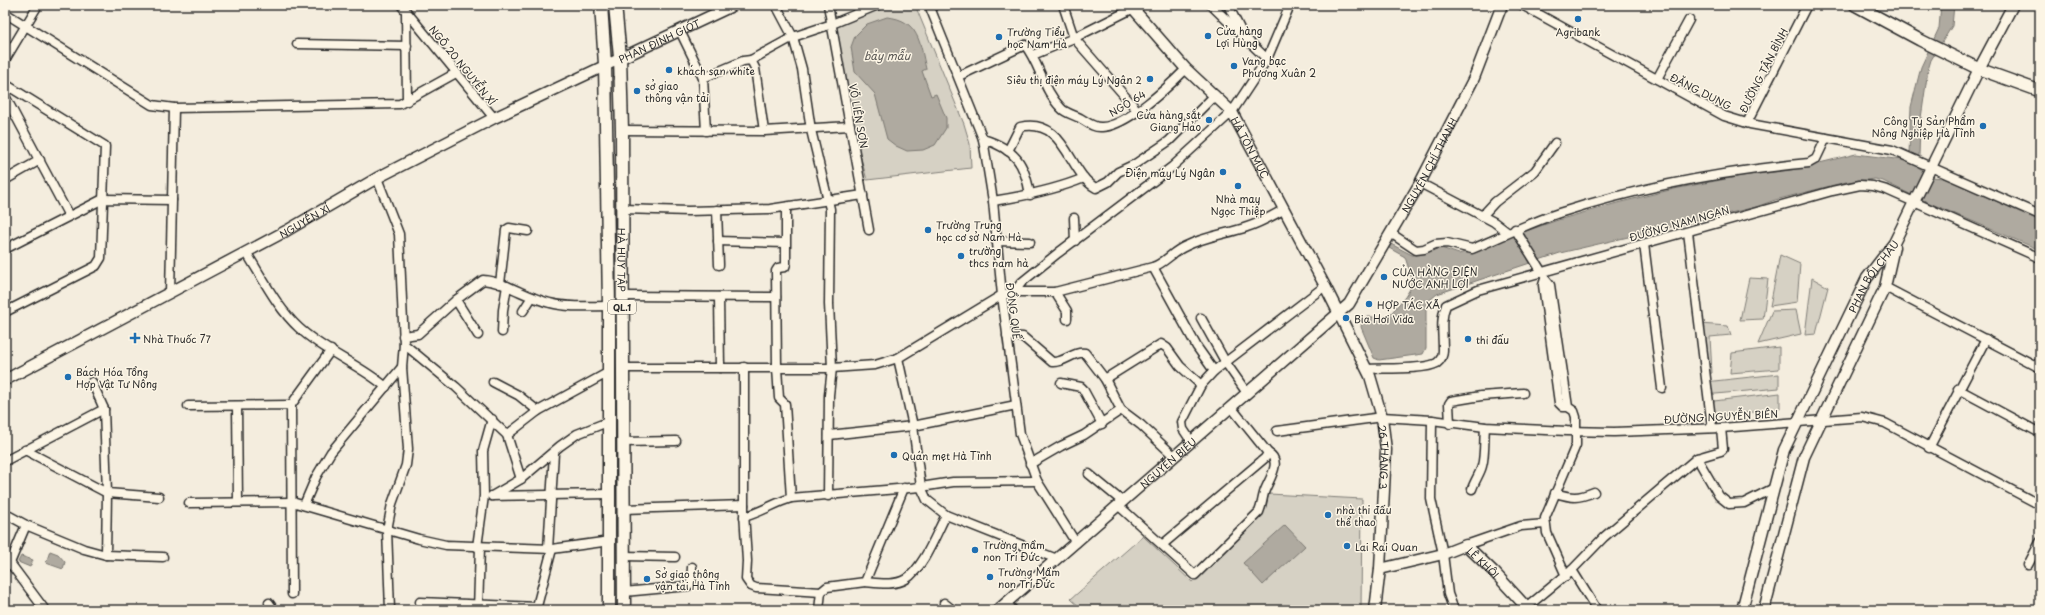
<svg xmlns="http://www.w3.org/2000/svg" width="2045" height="615" font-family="'Playpen Sans',sans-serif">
<rect width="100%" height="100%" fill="#f4edde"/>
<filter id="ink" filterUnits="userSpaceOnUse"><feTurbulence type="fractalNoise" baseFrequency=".025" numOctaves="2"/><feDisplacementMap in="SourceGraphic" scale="8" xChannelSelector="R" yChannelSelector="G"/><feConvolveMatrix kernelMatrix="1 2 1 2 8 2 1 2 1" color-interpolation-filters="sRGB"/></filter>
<g filter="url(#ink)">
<g fill="#d6d1c4" stroke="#807e78">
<polygon points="880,5 915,5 964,124 970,144 971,168 867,180 849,114 832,23"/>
<polygon points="1780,255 1800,264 1797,302 1770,306"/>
<polygon points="1749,278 1768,279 1763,319 1740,320"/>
<polygon points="1812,278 1828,287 1816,334 1805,335"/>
<polygon points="1796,310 1801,334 1758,344 1772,311"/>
<polygon points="1699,324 1728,326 1731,335 1710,337 1712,373 1701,375"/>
<polygon points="1779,347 1779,369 1730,373 1732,353"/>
<polygon points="1779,374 1779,388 1705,395 1705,382"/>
<polygon points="1780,393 1780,409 1707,417 1706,402"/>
<polygon points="1269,494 1362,499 1361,610 1083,610 1071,599 1143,536 1192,582 1262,515"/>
</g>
<g fill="#afaaa0" stroke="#7a7771">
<polygon points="1941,5 1954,5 1952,26 1931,60 1928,70 1920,125 1919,156 1909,153 1911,107 1921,67 1939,28"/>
<path d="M887,17c32,3 33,26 39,52l-4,2 9,25 5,-2 10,24v10l-11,17 -12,5 -16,1 -11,-5 -9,-7 -12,-45 -20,-22 -4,-25 4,-11 12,-12z"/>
<polygon points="1856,154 1911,161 1930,177 1944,178 2040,221 2040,250 1918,198 1883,181 1875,179 1846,182 1775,200 1756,207 1560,253 1437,294 1426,303 1426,348 1423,354 1379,360 1374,358 1361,327 1362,320 1367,317 1388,317 1405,297 1410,289 1412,279 1405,257 1389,248 1391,244 1412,255 1417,255 1423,250 1438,247 1459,254 1558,220 1617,203 1674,189 1741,176 1791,170"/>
<polygon points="1285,525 1305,546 1263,585 1243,563"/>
<polygon points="50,551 58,554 65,562 63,569 46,563"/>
<polygon points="21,556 33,560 30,567 18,562"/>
</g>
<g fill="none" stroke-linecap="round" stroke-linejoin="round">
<defs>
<g id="minor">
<polyline points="401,5 494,118"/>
<polyline points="776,5 793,37 802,69 811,130 830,209 829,304 832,368 829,395 828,496"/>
<polyline points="828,5 869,230"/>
<polyline points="929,5 983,139 993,201 1002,295 1020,434 1037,481 1076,543"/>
<polyline points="1063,5 1074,38 1137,110"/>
<polyline points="1211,5 1267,59"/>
<polyline points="1228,5 1241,31"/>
<polyline points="1522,5 1724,116 1750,124 1892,150 2040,215"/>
<polyline points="406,11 407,101"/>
<polyline points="5,13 152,105 174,108 400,104 456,73"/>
<polyline points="680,31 703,78 706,131"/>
<polyline points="297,44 407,46"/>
<polyline points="1033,55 1074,38 1132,9 1135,5"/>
<polyline points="5,60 38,5"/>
<polyline points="751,60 793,37 832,24 878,5"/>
<path d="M959,76l66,-31c15,19 18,45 36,63 4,5 13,7 19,10 7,4 13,10 22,9 25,-1 67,-41 84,-58"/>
<polyline points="703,78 743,61 751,60 755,68 764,131"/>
<polyline points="1657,79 1689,20"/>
<polyline points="5,84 105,146 101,258 96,266 5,312"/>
<polyline points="5,96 69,216"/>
<polyline points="1747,123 1807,5"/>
<polyline points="622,130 764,131 850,126"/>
<path d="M983,139c32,10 42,24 47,56"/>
<path d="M1008,151l12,-24c46,-10 48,46 76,61l12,-6 10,-10 17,-8 34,-23 46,-46"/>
<polyline points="377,178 399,234 404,344 402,367 408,449 406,465 392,504 387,530 390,610"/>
<polyline points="5,180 40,160"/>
<polyline points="1420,183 1494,222 1507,232"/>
<path d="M993,201c32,-5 62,-11 91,-23"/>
<polyline points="786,207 786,264 785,267 778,268 776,271 777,368 779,398 785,404 791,498"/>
<polyline points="623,209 688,211 770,209 863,195"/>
<polyline points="717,210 719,265"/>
<polyline points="1482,216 1495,202 1535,171 1555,143"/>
<polyline points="1074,218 1075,241"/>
<polyline points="1515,229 1543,274"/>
<polyline points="1688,232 1712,427"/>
<path d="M1392,234l24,16 8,-1 11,-5 12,-1 25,6c29,-12 57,-26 87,-36 81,-26 166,-42 250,-50l7,-4 10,-21"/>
<polyline points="718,241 785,243"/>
<polyline points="996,241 1030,242"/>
<polyline points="1644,244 1662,388"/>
<polyline points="5,249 103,199 172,200"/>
<path d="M246,252c16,25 31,56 53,76 26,24 60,36 87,59"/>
<polyline points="1153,267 1197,347 1214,371"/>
<polyline points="500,284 506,230 509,228 528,231"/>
<polyline points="1885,287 2040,368"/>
<polyline points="1014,292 1022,282 1058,253 1172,167 1232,112 1267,59 1290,5"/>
<polyline points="1055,292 1067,311 1067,319"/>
<polyline points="170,293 174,108"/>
<polyline points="622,296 776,297"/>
<polyline points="719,297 720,368"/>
<polyline points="456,300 478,335"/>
<polyline points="523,311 532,297"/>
<polyline points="1201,318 1226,363 1247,393"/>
<polyline points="502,332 503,310 507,286"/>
<path d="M403,336l15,-2 38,-34 27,-20c24,2 44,18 67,23 19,5 40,3 59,3"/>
<path d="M1007,336l16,1 29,25c13,1 21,-11 33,-9l20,26 16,31 20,15 33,31"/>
<polyline points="404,344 456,387 507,435 521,479"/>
<polyline points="898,358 913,426 921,487 927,500 946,515 1057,559"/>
<polyline points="744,367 744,512 747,561 746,579 751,586 756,588 821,592"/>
<path d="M622,368h210l43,-3 23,-7 104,-63 12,-3h41l98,-25c12,-4 20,-16 33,-21 20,-10 41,-12 61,-19 13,-4 25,-11 36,-17"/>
<path d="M1367,369c15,-1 58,1 70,-6 4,-3 6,-8 6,-13 0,-16 -3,-31 3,-45l32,-15 354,-99 28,-6 13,1 14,4 153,68"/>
<polyline points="1105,379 1161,344 1167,348 1180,366 1201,385"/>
<polyline points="92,382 104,409 107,493 106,555"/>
<polyline points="493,382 518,395 538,411"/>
<polyline points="1061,383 1081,387 1083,389 1102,424"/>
<polyline points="1958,389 2040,433"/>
<polyline points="291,405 331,350"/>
<polyline points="188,406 291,405 292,594"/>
<polyline points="237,406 238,502"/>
<polyline points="1432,420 1431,499 1443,554 1448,594 1454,610"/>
<polyline points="1450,424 1449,404 1451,401 1481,396 1523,393"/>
<polyline points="1277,431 1382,417 1432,420 1485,427 1567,431 1614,432 1721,428 1862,417 1885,423 2040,505"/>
<polyline points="507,435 538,411 609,372"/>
<polyline points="829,435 913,426 1016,405"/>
<polyline points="1191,441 1183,429 1182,422 1201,385 1214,371 1325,286"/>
<polyline points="623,442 676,441"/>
<polyline points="1929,448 1986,339"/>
<polyline points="25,450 107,493 159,497"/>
<polyline points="1697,458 1719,496 1729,504 1744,503 1774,488"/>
<polyline points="5,461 104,409"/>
<polyline points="1030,464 1061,446 1084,435 1121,410"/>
<polyline points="1089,474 1123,502"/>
<path d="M1472,489c3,-9 8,-15 10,-23 3,-10 2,-28 3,-39"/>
<path d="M1555,493c17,5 22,6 39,-1"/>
<polyline points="492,496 521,479 560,446 577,434 610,421"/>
<polyline points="492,496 609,494"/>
<polyline points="189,503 292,502 419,539 446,545 552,549 610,541"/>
<polyline points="304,505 316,477 331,452 402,367"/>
<path d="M1119,506l76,69 64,-63c3,-7 3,-12 5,-19 3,-11 20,-32 4,-40"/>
<polyline points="624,509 744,505"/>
<polyline points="6,514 26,525"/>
<path d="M744,517c17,-5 31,-14 47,-19l130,-11 32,-5 84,-1"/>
<polyline points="1162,545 1265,458 1268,453 1231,407"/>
<polyline points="1466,545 1521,526 1545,524"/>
<polyline points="477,547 484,496 483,451 492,419"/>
<polyline points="548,549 554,453"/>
<polyline points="624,556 675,557"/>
<polyline points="10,563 45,610"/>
<polyline points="2028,565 2040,542"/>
<polyline points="5,567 10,563 26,525 84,549 106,555 163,557"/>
<polyline points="1572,570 1597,610"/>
<polyline points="1566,576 1547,533 1545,518 1576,445 1576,417 1574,411 1568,407 1550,285 1545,279 1543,285 1559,403 1563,407 1568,407"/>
<path d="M865,582c12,1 30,4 41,-3 18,-12 30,-45 40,-64"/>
<polyline points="624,592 688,586 691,583 692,567"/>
<polyline points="420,602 537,607"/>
<polyline points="269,603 274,610"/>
<polyline points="944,603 953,610"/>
<polyline points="1006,603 1013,610"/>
<polyline points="1527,607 1572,570 1604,537 1697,458 1721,451 1723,449 1721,428"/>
<polyline points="478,610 480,547"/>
<polyline points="536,610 552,549"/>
<polyline points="819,610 821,592 827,587 865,582 904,488"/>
</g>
<g id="tertiary">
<path id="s1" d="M1130,5l56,64 46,43 93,174 45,90 12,41 4,33 -6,119 -5,41"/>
<path id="s2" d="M5,380l281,-149 91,-53 117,-60 240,-113"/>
<path id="s3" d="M1380,569l63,-15 23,-9 28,27 35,38"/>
<path id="s4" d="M998,610l351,-306 71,-121 54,-105 28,-73"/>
<path id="s5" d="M1742,610l42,-160 83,-172 27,-35 85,-174 34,-64"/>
<polyline points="1764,610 1804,457 1885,287 1894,247"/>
</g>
<polyline id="secondary" points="1855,5 1920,40 1979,69 2040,91"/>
<g id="primary">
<polyline points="601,5 605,64 609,306 609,610"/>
<path id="s6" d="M615,5l5,52 2,73 2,480"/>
</g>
</defs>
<use href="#minor" stroke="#2b2b2b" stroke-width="11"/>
<use href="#tertiary" stroke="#2b2b2b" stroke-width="13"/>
<use href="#secondary" stroke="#2b2b2b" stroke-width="14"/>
<use href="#primary" stroke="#2b2b2b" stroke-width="15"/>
<use href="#minor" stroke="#fcf5e5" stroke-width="8"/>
<use href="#tertiary" stroke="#fcf5e5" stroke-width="10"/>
<use href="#secondary" stroke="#fcf5e5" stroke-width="11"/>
<use href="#primary" stroke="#fcf5e5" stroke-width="12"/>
</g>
</g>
<g fill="#1f6fb2" stroke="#fcf5e5" stroke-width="1.5">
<circle cx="1578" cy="19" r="4"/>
<circle cx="1208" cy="36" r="4"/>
<circle cx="999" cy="37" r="4"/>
<circle cx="1234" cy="66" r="4"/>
<circle cx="669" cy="70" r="4"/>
<circle cx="1150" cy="79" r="4"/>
<circle cx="637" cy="91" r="4"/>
<circle cx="1209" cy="120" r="4"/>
<circle cx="1983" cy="126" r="4"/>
<circle cx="1223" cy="172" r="4"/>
<circle cx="1238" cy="186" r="4"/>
<circle cx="928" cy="230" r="4"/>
<circle cx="961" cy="256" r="4"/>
<circle cx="1384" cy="277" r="4"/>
<circle cx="1369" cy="304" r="4"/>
<circle cx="1346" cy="318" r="4"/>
<path d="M133 332h4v4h4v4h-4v4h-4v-4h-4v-4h4z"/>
<circle cx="1468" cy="339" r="4"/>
<circle cx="68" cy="377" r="4"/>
<circle cx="894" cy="455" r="4"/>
<circle cx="1328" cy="515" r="4"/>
<circle cx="1347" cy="546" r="4"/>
<circle cx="975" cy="550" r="4"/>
<circle cx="990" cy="577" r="4"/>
<circle cx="647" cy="579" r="4"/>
</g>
<g text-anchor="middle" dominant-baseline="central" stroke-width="3" stroke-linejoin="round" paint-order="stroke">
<rect fill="#fcf5e5" stroke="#6a6863" stroke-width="1" x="608" y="300" width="28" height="14" rx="3"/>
<g font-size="9" font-weight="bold" fill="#2b2b2b">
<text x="622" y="307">QL.1</text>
</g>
<g font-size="10" fill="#2b2b2b" stroke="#fcf5e5" text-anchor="start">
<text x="1216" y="30">Cửa hàng<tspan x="1216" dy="12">Lợi Hùng</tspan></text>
<text x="1007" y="31">Trường Tiểu<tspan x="1007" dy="12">học Nam Hà</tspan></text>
<text x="1578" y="31" text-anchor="middle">Agribank</text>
<text x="1242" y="60">Vang bạc<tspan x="1242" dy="12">Phương Xuân 2</tspan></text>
<text x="677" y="70">khách sạn white</text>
<text x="1142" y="79" text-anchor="end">Siêu thị điện máy Lý Ngân 2</text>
<text x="645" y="85">sở giao<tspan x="645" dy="12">thông vận tải</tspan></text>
<text x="1201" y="114" text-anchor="end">Cửa hàng sắt<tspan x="1201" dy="12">Giang Hảo</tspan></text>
<text x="1975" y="120" text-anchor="end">Công Ty Sản Phẩm<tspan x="1975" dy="12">Nông Nghiệp Hà Tĩnh</tspan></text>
<text x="1215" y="172" text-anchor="end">Điện máy Lý Ngân</text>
<text x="1238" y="198" text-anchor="middle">Nhà may<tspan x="1238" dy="12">Ngọc Thiệp</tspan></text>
<text x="936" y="224">Trường Trung<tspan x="936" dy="12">học cơ sở Nam Hà</tspan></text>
<text x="969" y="250">trường<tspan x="969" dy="12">thcs nam hà</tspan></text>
<text x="1392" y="271">CỦA HÀNG ĐIỆN<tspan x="1392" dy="12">NƯỚC ANH LỢI</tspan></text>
<text x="1377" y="304">HỢP TÁC XÃ</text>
<text x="1354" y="318">Bia Hơi Vida</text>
<text x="143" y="338">Nhà Thuốc 77</text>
<text x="1476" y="339">thi đấu</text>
<text x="76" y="371">Bách Hóa Tổng<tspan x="76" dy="12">Hợp Vật Tư Nông</tspan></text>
<text x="902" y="455">Quán mẹt Hà Tĩnh</text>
<text x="1336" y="509">nhà thi đấu<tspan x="1336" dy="12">thể thao</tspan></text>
<text x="983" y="544">Trường mầm<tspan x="983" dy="12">non Trí Đức</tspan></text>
<text x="1355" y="546">Lai Rai Quan</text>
<text x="998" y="571">Trường Mầm<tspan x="998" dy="12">non Trí Đức</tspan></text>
<text x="655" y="573">Sở giao thông<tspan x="655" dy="12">vận tải Hà Tĩnh</tspan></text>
</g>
<g font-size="10" fill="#2b2b2b" stroke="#fcf5e5">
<text stroke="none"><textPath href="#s2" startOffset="737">PHAN ĐÌNH GIÓT</textPath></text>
<text transform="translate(463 65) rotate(51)">NGÕ 20 NGUYỄN XÍ</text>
<text transform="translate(1763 70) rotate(-63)">ĐƯỜNG TÂN BÌNH</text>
<text transform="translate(1701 91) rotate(27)">ĐẶNG DUNG</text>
<text transform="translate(1127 103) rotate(-31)">NGÕ 64</text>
<text transform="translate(859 116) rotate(80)">VÕ LIÊN SƠN</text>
<text stroke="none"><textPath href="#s1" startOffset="188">HÀ TÔN MỤC</textPath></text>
<text stroke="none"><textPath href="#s4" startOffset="626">NGUYỄN CHÍ THANH</textPath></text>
<text stroke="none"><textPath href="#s2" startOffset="339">NGUYỄN XÍ</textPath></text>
<text transform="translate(1679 223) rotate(-16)">ĐƯỜNG NAM NGẠN</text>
<text stroke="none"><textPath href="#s6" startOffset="255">HÀ HUY TẬP</textPath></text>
<text stroke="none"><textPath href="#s5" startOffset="361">PHAN BỘI CHÂU</textPath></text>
<text transform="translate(1014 311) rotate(83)">ĐỒNG QUẾ</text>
<text transform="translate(1721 416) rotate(-3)">ĐƯỜNG NGUYỄN BIÊN</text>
<text stroke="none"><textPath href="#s1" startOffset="529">26 THÁNG 3</textPath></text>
<text stroke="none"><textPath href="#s4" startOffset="225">NGUYỄN BIỂU</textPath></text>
<text stroke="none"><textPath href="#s3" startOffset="114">LÊ KHÔI</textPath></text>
</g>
<g font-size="11" font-style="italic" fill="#595754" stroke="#fcf5e5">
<text x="887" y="55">bảy mẫu</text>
</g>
</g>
<rect width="2045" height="615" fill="none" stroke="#fcf5e5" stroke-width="20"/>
<rect x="10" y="10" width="2025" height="595" fill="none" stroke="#2b2b2b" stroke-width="1.5" filter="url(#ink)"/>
</svg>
